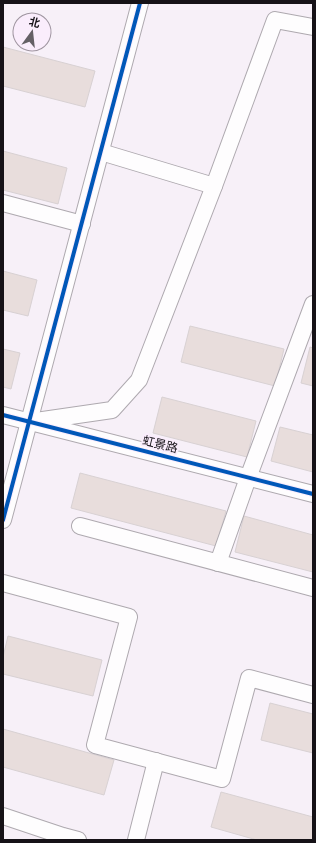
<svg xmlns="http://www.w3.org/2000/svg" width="316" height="843" font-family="Signika,'Noto Sans SC',sans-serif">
<rect width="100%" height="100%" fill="#f7f0f8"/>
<g fill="#e8dddc" stroke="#d8d1d3">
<polygon points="3,47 95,71 85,107 3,86"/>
<polygon points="3,151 67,168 58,204 3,190"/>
<polygon points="3,271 37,280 28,316 3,310"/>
<polygon points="190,326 284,349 275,386 181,362"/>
<polygon points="310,347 313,348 313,386 301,383"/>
<polygon points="3,349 20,353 11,389 3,387"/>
<polygon points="162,397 256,421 247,457 153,433"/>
<polygon points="280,427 313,435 313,472 271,461"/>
<polygon points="80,473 226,511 216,546 71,508"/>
<polygon points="244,516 313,535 313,572 235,552"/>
<polygon points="8,636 102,660 93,696 3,674 3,657"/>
<polygon points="270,703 313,714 313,753 261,740"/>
<polygon points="3,729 114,760 104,795 3,767"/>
<polygon points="221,792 313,817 313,840 257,840 211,827"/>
</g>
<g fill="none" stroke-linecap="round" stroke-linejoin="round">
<defs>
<g id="minor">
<polyline points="101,152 214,186"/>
<polyline points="3,203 82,224"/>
<polyline points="3,415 313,494"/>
<polyline points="29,422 112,410 139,380 214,186 275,20 313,27"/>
<polyline points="3,520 140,3"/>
<polyline points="80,526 313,588"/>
<polyline points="218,563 248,478 313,304"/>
<polyline points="3,583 129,617 95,745 222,779 249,678 313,695"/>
<polyline points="3,816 63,836 78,840"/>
<polyline points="136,840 156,761"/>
</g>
</defs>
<use href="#minor" stroke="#aea9af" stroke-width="18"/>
<use href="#minor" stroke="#fefdfe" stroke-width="16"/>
<defs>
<g id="cycleway">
<polyline points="3,415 313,494"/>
<polyline points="3,520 140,3"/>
</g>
</defs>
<use href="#cycleway" stroke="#faedfc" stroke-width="6"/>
<use href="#cycleway" stroke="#0057b8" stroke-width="4"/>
</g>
<g text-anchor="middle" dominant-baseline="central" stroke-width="4" stroke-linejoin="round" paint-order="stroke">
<g font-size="12" fill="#161217" stroke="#faedfc">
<text transform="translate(160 445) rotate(14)">虹景路</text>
</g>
</g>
<rect width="316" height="843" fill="none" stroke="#161217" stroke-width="8"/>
<g transform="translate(32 32) rotate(15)"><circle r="19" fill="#faedfc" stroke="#9f95a0"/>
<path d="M0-3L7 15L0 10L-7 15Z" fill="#656066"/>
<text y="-6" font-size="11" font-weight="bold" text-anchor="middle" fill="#161217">北</text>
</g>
</svg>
